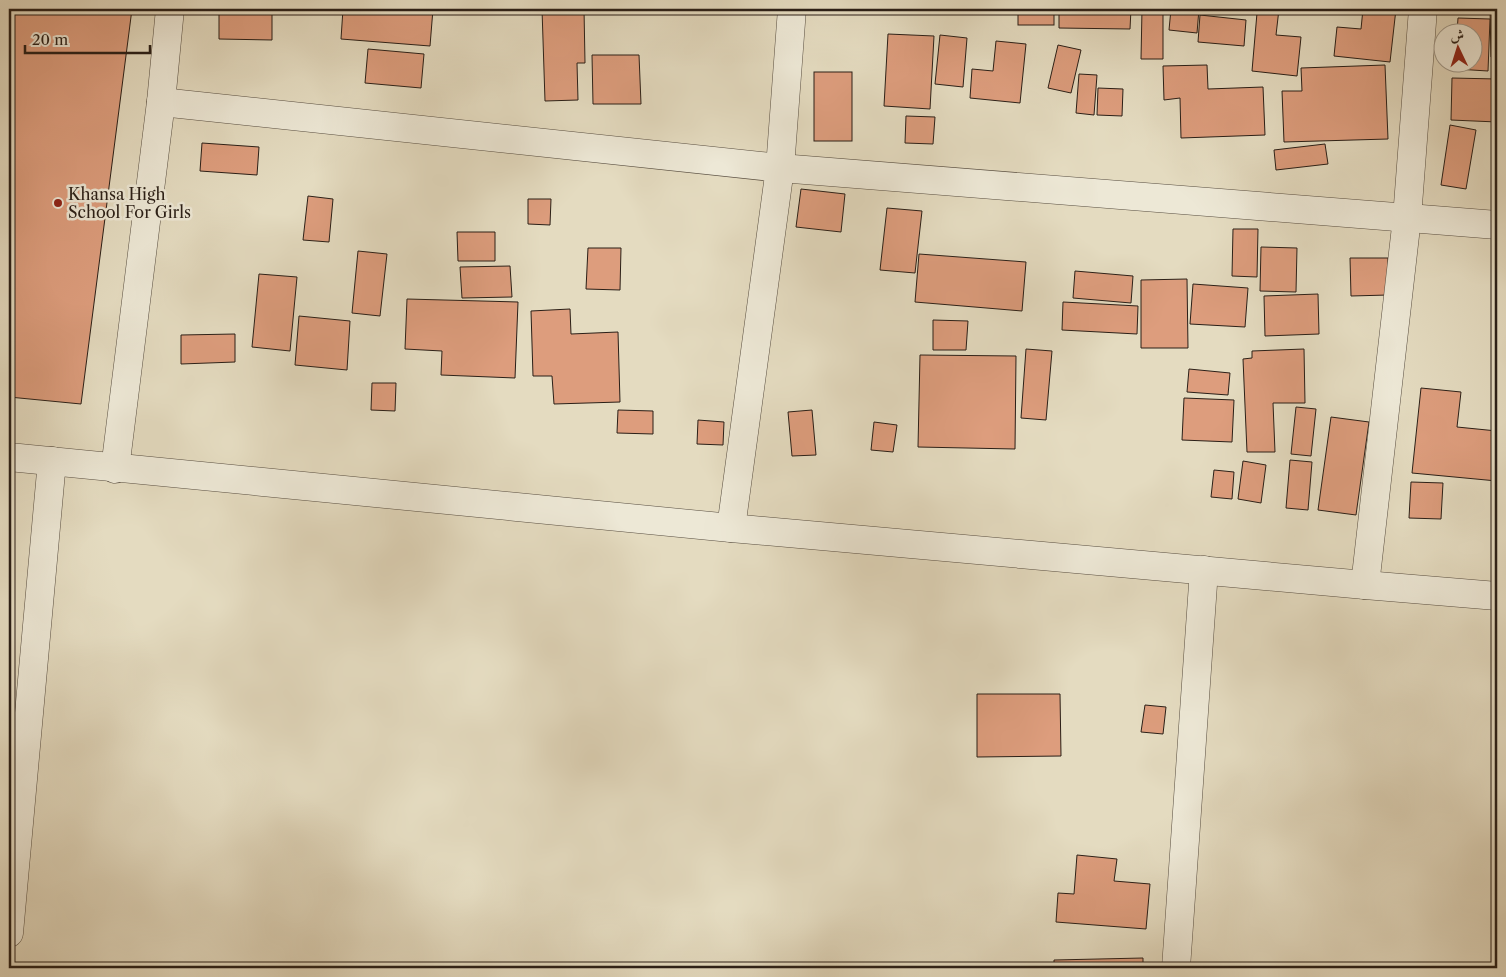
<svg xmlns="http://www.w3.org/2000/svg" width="1506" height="977" font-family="'Libre Caslon Text',Amiri,serif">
<rect width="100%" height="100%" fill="#e4dbc0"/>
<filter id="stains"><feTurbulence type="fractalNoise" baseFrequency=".004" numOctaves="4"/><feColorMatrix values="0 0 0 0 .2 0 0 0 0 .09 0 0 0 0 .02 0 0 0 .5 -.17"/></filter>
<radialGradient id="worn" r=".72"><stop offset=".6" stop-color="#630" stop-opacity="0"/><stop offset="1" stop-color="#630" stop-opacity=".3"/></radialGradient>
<g fill="#dd9d7d" stroke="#2a1f17">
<polygon points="9,9 132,9 81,404 9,397"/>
<polygon points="219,9 272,9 272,40 219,39"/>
<polygon points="343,9 433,9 430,46 341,39"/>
<polygon points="459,9 521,9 521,11 459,12"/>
<polygon points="542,9 584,9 585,63 577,63 578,100 545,101"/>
<rect x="1018" y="9" width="36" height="16"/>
<polygon points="1059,9 1131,9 1130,29 1059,28"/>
<polygon points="1142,9 1163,9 1163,59 1141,59"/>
<polygon points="1171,9 1199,9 1197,33 1169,30"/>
<polygon points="1203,9 1279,9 1276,35 1301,37 1297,76 1252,71 1257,13"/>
<polygon points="1363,9 1396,9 1390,62 1334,56 1337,27 1361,29"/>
<polygon points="1490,9 1497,9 1497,56 1491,57"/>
<polygon points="1200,15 1246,20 1244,46 1198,42"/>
<polygon points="1458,18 1490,19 1488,71 1456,69 1456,62 1474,62 1474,32 1457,32"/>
<polygon points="888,34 934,36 930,109 884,106"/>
<polygon points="940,35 967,38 963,87 935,84"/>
<polygon points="996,41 1026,44 1020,103 970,98 972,69 993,71"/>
<polygon points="1058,45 1081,50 1071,93 1048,88"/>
<polygon points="368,49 424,54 421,88 365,83"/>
<polygon points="592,55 639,55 641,104 593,104"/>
<polygon points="1207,65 1208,89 1263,87 1265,135 1181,138 1180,98 1164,100 1163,66"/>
<polygon points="1385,65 1388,139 1284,142 1282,91 1302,91 1301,68"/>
<rect x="814" y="72" width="38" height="69"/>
<polygon points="1079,74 1097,75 1094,115 1076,113"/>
<polygon points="1452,78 1497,79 1497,122 1451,120"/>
<polygon points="1098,88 1123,89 1122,116 1097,115"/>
<polygon points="906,116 935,117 933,144 905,143"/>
<polygon points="1450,125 1476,130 1466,189 1441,185"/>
<polygon points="202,143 259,147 257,175 200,171"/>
<polygon points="1325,144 1328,164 1276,170 1274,150"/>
<polygon points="801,189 845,194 841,232 796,227"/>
<polygon points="308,196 333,199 329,242 303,240"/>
<polygon points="528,199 551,199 550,225 528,224"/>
<polygon points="887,208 922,211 915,273 880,270"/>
<polygon points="1233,229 1258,229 1257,277 1232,276"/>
<polygon points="457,232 495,232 495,261 458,261"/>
<polygon points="1261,247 1297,248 1296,292 1260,291"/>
<polygon points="588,248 621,248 620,290 586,289"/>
<polygon points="358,251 387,254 380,316 352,313"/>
<polygon points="919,254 1026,262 1022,311 915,302"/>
<polygon points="1350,258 1388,258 1388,295 1351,296"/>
<polygon points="510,266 512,297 462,298 460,267"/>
<polygon points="1075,271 1133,276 1131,303 1073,298"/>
<polygon points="259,274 297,277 290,351 252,347"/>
<polygon points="1187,279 1188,348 1141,348 1141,280"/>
<polygon points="1193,284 1248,288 1245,327 1190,324"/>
<polygon points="1318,294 1319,334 1265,336 1264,296"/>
<polygon points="407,299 518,302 515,378 441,375 442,351 405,349"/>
<polygon points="1063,302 1138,306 1137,334 1062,330"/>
<polygon points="570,309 571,334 618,332 620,402 554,404 552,376 533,376 531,311"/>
<polygon points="299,316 350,321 347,370 295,365"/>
<polygon points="933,320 968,321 966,350 933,350"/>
<polygon points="235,334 235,362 181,364 181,335"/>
<polygon points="1026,349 1052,351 1046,420 1021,418"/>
<polygon points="1304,349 1305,403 1273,403 1275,452 1247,452 1243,359 1252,358 1252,351"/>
<polygon points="920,355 1016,356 1015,449 918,447"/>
<polygon points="1189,369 1230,373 1228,395 1187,392"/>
<polygon points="372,383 396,383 395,411 371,410"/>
<polygon points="1421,388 1461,392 1457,427 1497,431 1497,481 1412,473"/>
<polygon points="1184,398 1234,400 1232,442 1182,440"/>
<polygon points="1296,407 1316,409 1311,456 1291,454"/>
<polygon points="618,410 653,411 653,434 617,433"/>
<polygon points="812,410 816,455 792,456 788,412"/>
<polygon points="1331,417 1369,422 1356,515 1318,510"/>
<polygon points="698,420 724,422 723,445 697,444"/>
<polygon points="874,422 897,425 893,452 871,450"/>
<polygon points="1290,460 1312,462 1308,510 1286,508"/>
<polygon points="1243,461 1266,465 1261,503 1238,499"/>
<polygon points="1214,470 1234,472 1232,499 1211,497"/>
<polygon points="1411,482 1443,483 1441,519 1409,518"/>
<polygon points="977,694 1060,694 1061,756 977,757"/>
<polygon points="1145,705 1166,707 1163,734 1141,732"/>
<polygon points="1077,855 1117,859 1114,881 1150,884 1146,929 1056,922 1058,893 1074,894"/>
<polygon points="1143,958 1143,968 1054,968 1054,960"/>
</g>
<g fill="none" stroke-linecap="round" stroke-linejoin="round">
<defs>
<g id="minor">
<polyline points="161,102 780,168 1497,225"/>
<polyline points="9,457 731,528 1365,585 1497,596"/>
<polyline points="115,469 161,102 170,9"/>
<polyline points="731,528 780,168 792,9"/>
<polyline points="1365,585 1407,218 1423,9"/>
<polyline points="9,933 52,461"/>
<polyline points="1176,968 1204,570"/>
</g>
</defs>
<use href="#minor" stroke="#584e41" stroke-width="29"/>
<use href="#minor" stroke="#ede8d6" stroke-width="28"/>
</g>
<circle fill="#8f2418" stroke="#ede8d6" stroke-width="2" cx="58" cy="203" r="5"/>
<g text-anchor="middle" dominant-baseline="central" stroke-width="5" stroke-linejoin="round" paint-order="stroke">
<g font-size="16" fill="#2a1f17" stroke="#ede8d6" text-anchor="start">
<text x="68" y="194">Khansa High<tspan x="68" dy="18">School For Girls</tspan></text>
</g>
</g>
<rect width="1506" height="977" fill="none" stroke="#e4dbc0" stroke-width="30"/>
<rect x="10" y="10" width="1486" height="957" fill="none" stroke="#2a1f17" stroke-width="2.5"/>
<rect x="15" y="15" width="1476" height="947" fill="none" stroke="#2a1f17"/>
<g transform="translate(1458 48) rotate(356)"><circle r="24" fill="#ede8d6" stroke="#9f988a"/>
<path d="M0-4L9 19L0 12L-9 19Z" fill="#8f2418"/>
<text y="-8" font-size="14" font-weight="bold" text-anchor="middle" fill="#2a1f17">ش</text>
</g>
<path d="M25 45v8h125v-8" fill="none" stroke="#2a1f17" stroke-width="2.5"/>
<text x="32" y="45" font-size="15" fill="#2a1f17" stroke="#ede8d6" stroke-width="4" paint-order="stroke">20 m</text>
<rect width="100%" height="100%" filter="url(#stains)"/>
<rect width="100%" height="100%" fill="url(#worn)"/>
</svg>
